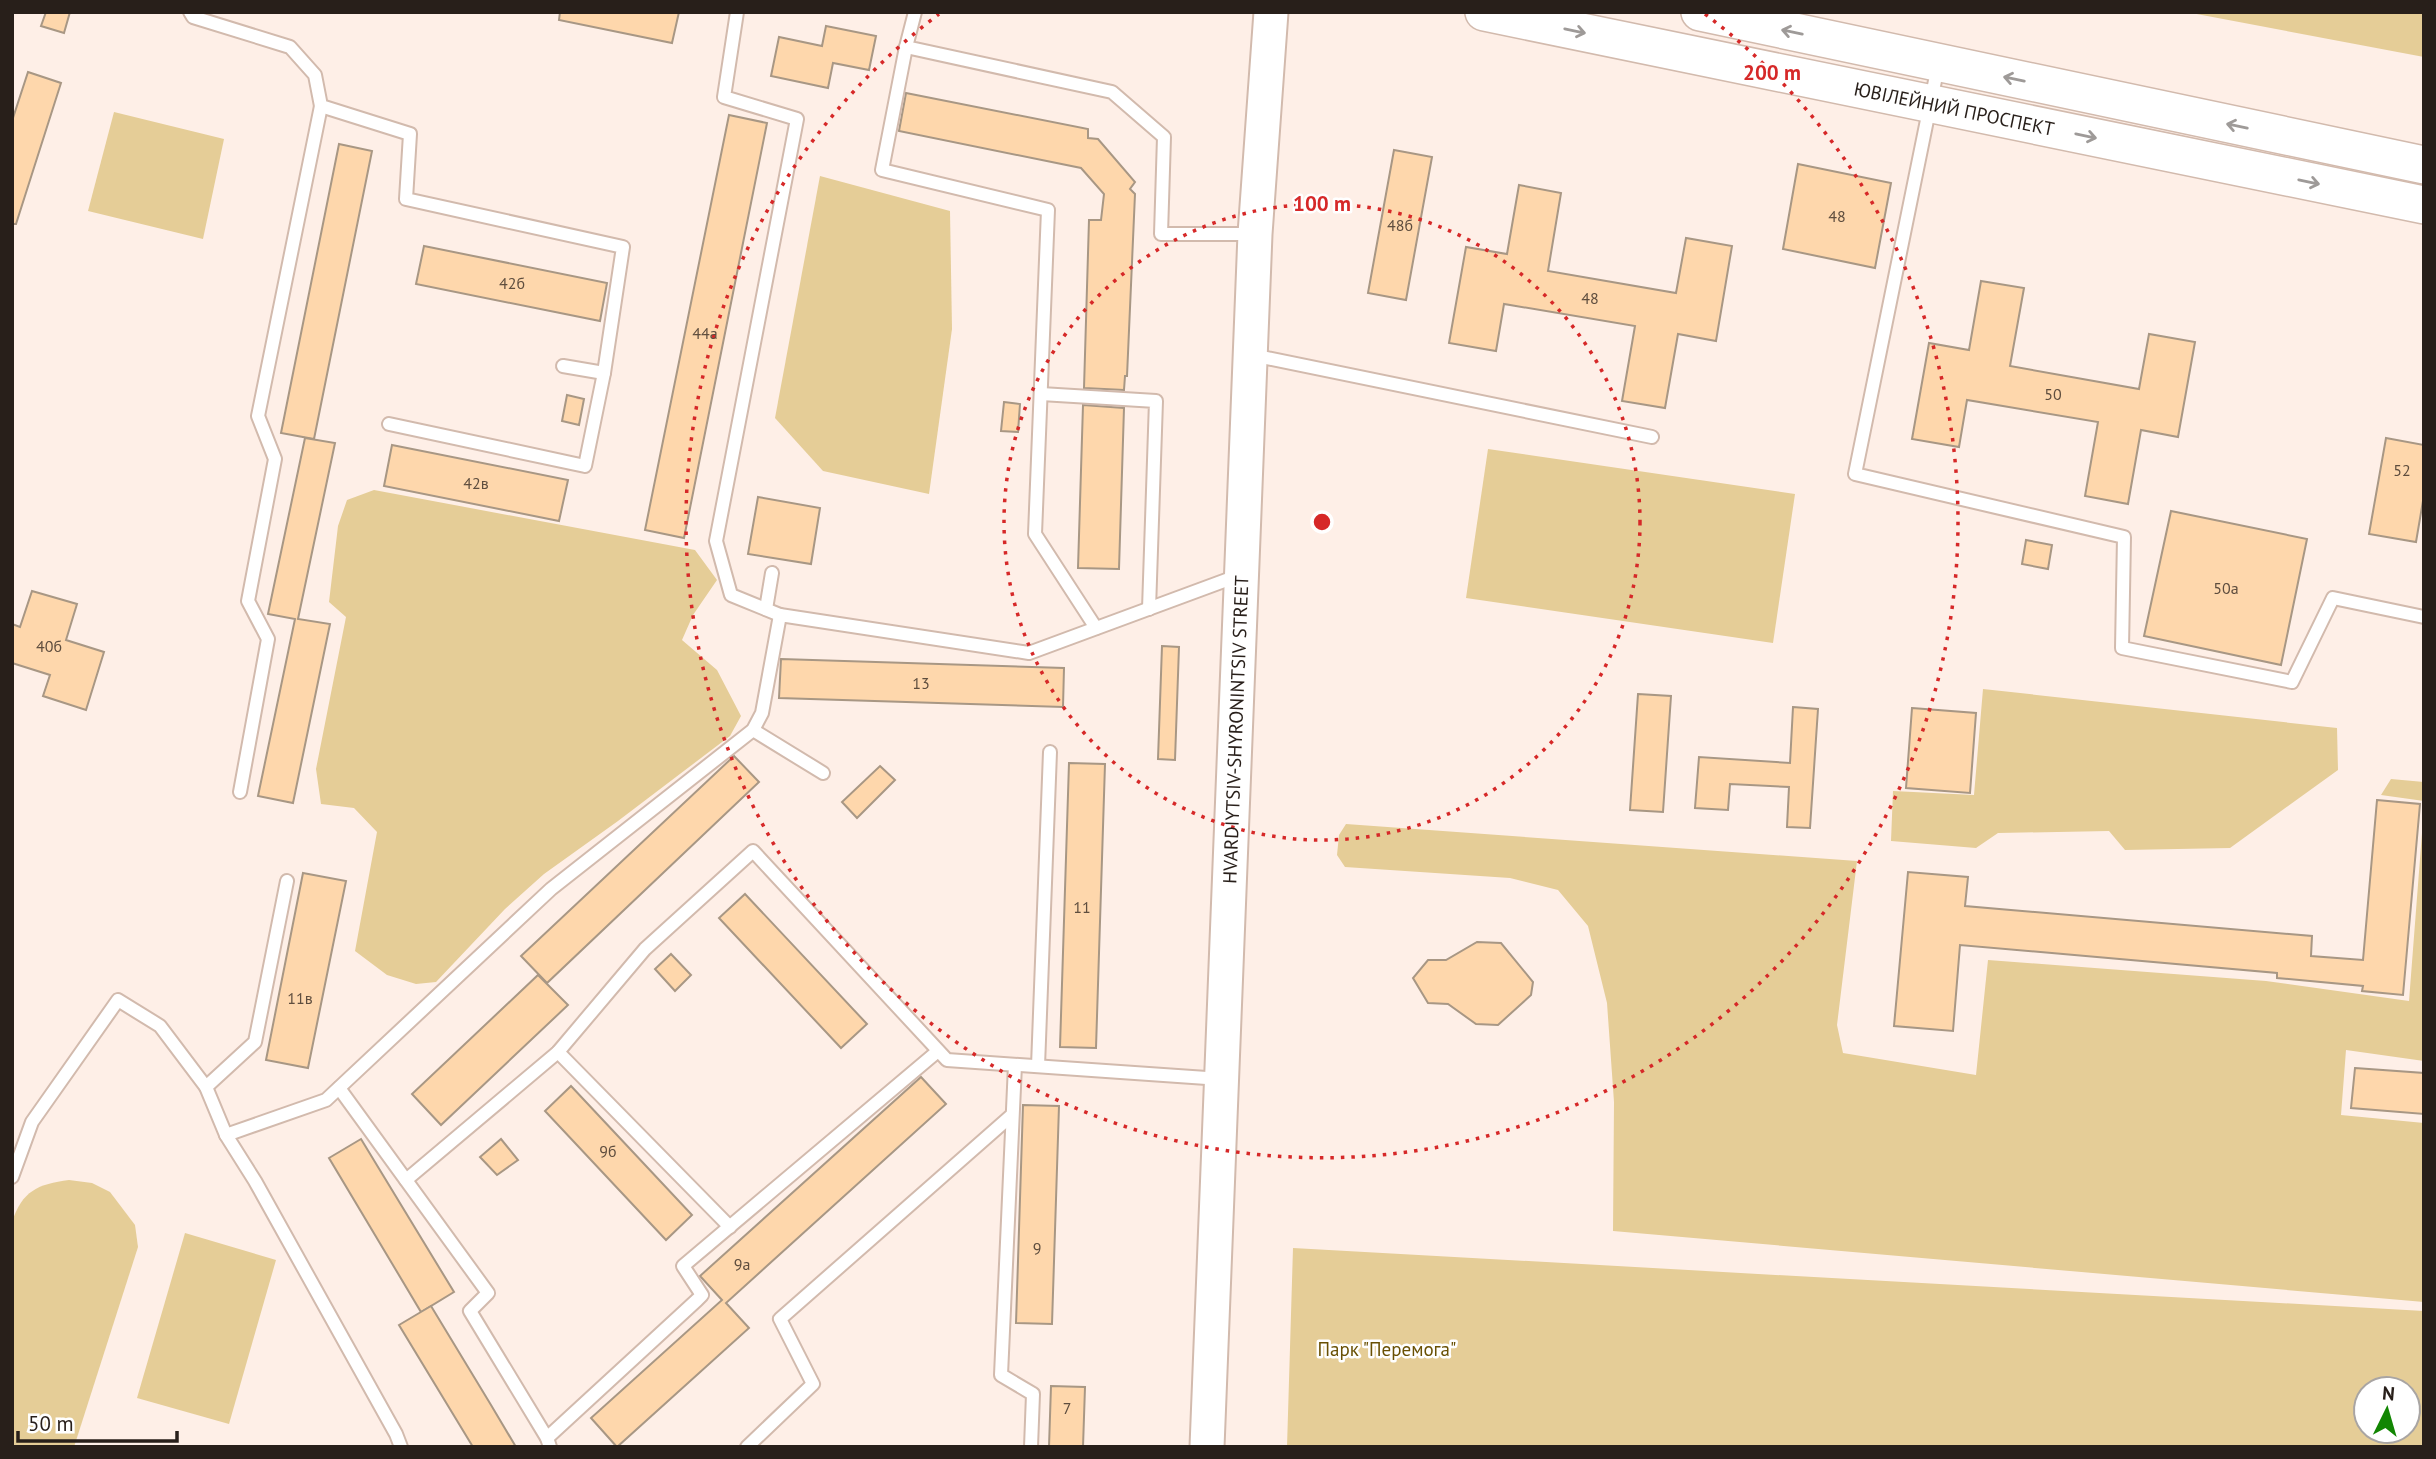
<svg xmlns="http://www.w3.org/2000/svg" width="2436" height="1459" font-family="'PT Sans',sans-serif">
<rect width="100%" height="100%" fill="#feefe7"/>
<g fill="#e5cd97" fill-rule="evenodd">
<polygon points="2186,12 2424,12 2424,57"/>
<polygon points="114,112 224,139 203,239 88,211"/>
<polygon points="820,176 950,211 952,329 929,494 823,471 775,418"/>
<polygon points="1488,449 1795,494 1773,643 1466,598"/>
<polygon points="374,490 695,550 717,580 693,615 682,640 717,670 741,716 730,736 618,821 544,874 505,909 436,982 416,984 387,975 355,951 377,832 354,808 321,804 316,769 346,617 329,602 338,526 347,500"/>
<polygon points="1983,689 2337,728 2338,770 2230,848 2125,850 2109,831 1998,833 1976,848 1891,841 1893,791 1974,795"/>
<polygon points="2391,779 2424,782 2424,801 2381,795"/>
<polygon points="2424,807 2424,1061 2346,1050 2341,1115 2424,1123 2424,1302 1613,1231 1614,1102 1607,1003 1588,926 1558,890 1510,878 1345,867 1337,855 1339,835 1346,824 1857,861 1837,1025 1843,1053 1976,1075 1988,960 2266,981 2409,1001"/>
<path d="M69,1180l23,3 18,9 25,33 3,22 -64,200h-62v-225c10,-31 26,-38 57,-42z"/>
<polygon points="185,1233 276,1260 229,1424 137,1398"/>
<path d="M1293,1248l1131,63v136h-1137zM2366,1389h42v42h-42z"/>
</g>
<g fill="#fed7ac" stroke="#a89784" stroke-width="2">
<polygon points="46,12 70,12 64,33 41,26"/>
<polygon points="560,12 679,12 672,43 559,20"/>
<polygon points="826,26 876,36 869,70 833,63 828,88 771,76 779,37 822,46"/>
<polygon points="28,72 61,83 16,224 12,224 12,121"/>
<polygon points="906,93 1088,129 1088,138 1098,139 1135,182 1130,189 1135,194 1127,376 1125,376 1124,390 1084,388 1089,220 1101,220 1104,194 1081,168 899,131"/>
<polygon points="729,115 767,123 684,538 645,530"/>
<polygon points="339,144 372,151 314,439 281,433"/>
<polygon points="1394,150 1432,157 1406,300 1368,293"/>
<polygon points="1798,164 1891,183 1875,268 1783,249"/>
<polygon points="1519,185 1561,193 1548,271 1676,293 1686,238 1732,246 1716,341 1678,334 1665,408 1622,401 1635,326 1504,304 1496,351 1449,343 1466,247 1507,254"/>
<polygon points="424,246 607,283 600,321 416,284"/>
<polygon points="1981,281 2024,288 2010,366 2139,389 2149,334 2195,342 2178,437 2141,430 2128,504 2085,496 2098,422 1967,400 1959,447 1912,439 1929,343 1969,350"/>
<polygon points="567,395 584,399 579,425 562,421"/>
<polygon points="1004,402 1020,404 1018,432 1001,431"/>
<polygon points="1083,405 1124,408 1119,569 1078,568"/>
<polygon points="305,438 335,443 298,619 330,624 293,803 258,796 295,619 268,614"/>
<polygon points="2386,438 2424,445 2424,495 2416,542 2369,534"/>
<polygon points="392,445 568,480 559,521 384,486"/>
<polygon points="758,497 820,508 811,564 748,554"/>
<polygon points="2171,511 2307,539 2281,665 2144,636"/>
<polygon points="2026,540 2052,545 2048,569 2022,564"/>
<polygon points="32,591 77,604 66,640 104,652 86,710 43,696 50,675 12,663 12,624 20,627"/>
<polygon points="1162,646 1179,647 1175,760 1158,759"/>
<polygon points="781,659 1064,668 1063,707 779,698"/>
<polygon points="1638,694 1671,696 1663,812 1630,810"/>
<polygon points="1793,707 1818,709 1810,828 1787,827 1789,787 1730,784 1728,810 1695,808 1699,757 1790,763"/>
<polygon points="1912,708 1976,713 1970,793 1906,788"/>
<polygon points="734,756 759,782 547,983 521,956"/>
<polygon points="1069,763 1105,764 1096,1048 1060,1047"/>
<polygon points="880,766 895,780 857,818 842,802"/>
<polygon points="2377,800 2420,804 2403,995 2362,991 2363,986 2277,978 2277,973 1960,945 1953,1031 1894,1026 1908,872 1968,877 1965,906 2312,936 2311,956 2363,960"/>
<polygon points="303,873 346,881 308,1068 266,1060"/>
<polygon points="745,894 867,1024 841,1048 719,918"/>
<polygon points="1477,942 1501,943 1533,982 1531,995 1498,1025 1476,1024 1448,1004 1428,1003 1413,978 1428,960 1446,960"/>
<polygon points="671,954 691,975 675,991 655,969"/>
<polygon points="538,975 568,1005 441,1125 412,1094"/>
<polygon points="2355,1068 2424,1073 2424,1114 2351,1108"/>
<polygon points="921,1077 946,1104 726,1303 749,1328 617,1447 591,1418 722,1300 700,1276"/>
<polygon points="571,1086 692,1215 666,1240 545,1111"/>
<polygon points="1023,1105 1059,1106 1052,1324 1016,1323"/>
<polygon points="361,1139 454,1292 421,1312 329,1158"/>
<polygon points="501,1139 518,1160 497,1175 480,1157"/>
<polygon points="431,1306 491,1405 516,1447 473,1447 399,1325"/>
<polygon points="1051,1386 1085,1387 1083,1447 1049,1447"/>
</g>
<g fill="none" stroke-linecap="round" stroke-linejoin="round">
<defs>
<g id="lane">
<polyline points="190,12 193,17 290,47 315,75 321,106 410,134 406,199 623,247 604,373 585,466 389,424"/>
<polyline points="737,12 724,97 797,119 716,541 731,595 780,615"/>
<polyline points="915,12 906,47 1112,92 1164,137 1161,234 1255,234"/>
<polyline points="906,47 882,170 1048,210 1035,534 1096,628"/>
<polyline points="1938,66 1855,474 2124,537 2122,648 2292,682 2333,598 2424,617"/>
<polyline points="1252,355 1652,437"/>
<polyline points="563,366 604,373"/>
<polyline points="1041,394 1156,401 1149,609"/>
<polyline points="766,609 772,573"/>
<polyline points="753,730 823,773"/>
<polyline points="240,792 268,639 248,601 275,459 258,416 321,106"/>
<polyline points="558,1052 730,1227"/>
<polyline points="1015,1065 1001,1375 1033,1394 1031,1447"/>
<polyline points="1038,1066 1050,752"/>
<polyline points="206,1087 255,1042 287,881"/>
<polyline points="339,1088 488,1293 470,1311 547,1438 550,1447"/>
<polyline points="226,1135 326,1100 551,889 753,730 762,713 780,615 1029,653 1240,575"/>
<polyline points="12,1177 32,1122 118,1000 160,1026 206,1087 226,1135 255,1181 396,1434 401,1447"/>
<polyline points="406,1180 558,1052 645,949 753,851 947,1060 1221,1079"/>
<polyline points="547,1438 697,1300 702,1295 683,1266 938,1051"/>
<polyline points="747,1447 813,1384 780,1319 1012,1115"/>
</g>
<g id="secondary">
<path id="s1" d="M1207,1447l48,-1213 16,-222"/>
</g>
<g id="primary">
<path id="s2" d="M1484,12l940,193"/>
<polyline points="1700,12 2424,165"/>
</g>
</defs>
<use href="#lane" stroke="#d2baad" stroke-width="16"/>
<use href="#secondary" stroke="#d2baad" stroke-width="37"/>
<use href="#primary" stroke="#d2baad" stroke-width="40"/>
<use href="#lane" stroke="#fff" stroke-width="12"/>
<use href="#secondary" stroke="#fff" stroke-width="33"/>
<use href="#primary" stroke="#fff" stroke-width="37"/>
</g>
<defs><path id="oneway-shaft" d="M-6 0H5M1.5-3L5.5 0L1.5 3" fill="none" stroke-width="1.6" stroke-linecap="round" stroke-linejoin="round" transform="scale(1.75)"/></defs>
<g stroke="#9e9a98">
<use href="#oneway-shaft" transform="translate(1575 31) rotate(12)"/>
<use href="#oneway-shaft" transform="translate(1792 32) rotate(-168)"/>
<use href="#oneway-shaft" transform="translate(2014 79) rotate(-168)"/>
<use href="#oneway-shaft" transform="translate(2237 126) rotate(-168)"/>
<use href="#oneway-shaft" transform="translate(2086 136) rotate(12)"/>
<use href="#oneway-shaft" transform="translate(2309 182) rotate(12)"/>
</g>
<g fill="none" stroke="#d62828" stroke-width="3.5" stroke-dasharray="3.5 7">
<circle cx="1322" cy="522" r="318"/>
<path d="M1705 14A636 636 0 1 1 939 14"/>
</g>
<g text-anchor="middle" dominant-baseline="central" stroke-width="5" stroke-linejoin="round" paint-order="stroke">
<g font-size="16" fill="#5e4d3e">
<text x="1837" y="216">48</text>
<text x="1400" y="225">48б</text>
<text x="512" y="283">42б</text>
<text x="1590" y="298">48</text>
<text x="705" y="333">44а</text>
<text x="2053" y="394">50</text>
<text x="2402" y="470">52</text>
<text x="476" y="483">42в</text>
<text x="2226" y="588">50а</text>
<text x="49" y="646">40б</text>
<text x="921" y="683">13</text>
<text x="1082" y="907">11</text>
<text x="300" y="998">11в</text>
<text x="608" y="1151">9б</text>
<text x="1037" y="1248">9</text>
<text x="742" y="1264">9а</text>
<text x="1067" y="1408">7</text>
</g>
<g font-size="19" fill="#281f1a" stroke="#fff">
<text stroke="none"><textPath href="#s2" startOffset="480">ЮВІЛЕЙНИЙ ПРОСПЕКТ</textPath></text>
<text stroke="none"><textPath href="#s1" startOffset="718">HVARDIYTSIV-SHYRONINTSIV STREET</textPath></text>
</g>
<g font-size="19" fill="#695004" stroke="#fff">
<text x="1387" y="1349">Парк "Перемога"</text>
</g>
</g>
<circle cx="1322" cy="522" r="10" fill="#d62828" stroke="#fff" stroke-width="3.5"/>
<g font-size="21" text-anchor="middle" font-weight="bold" fill="#d62828" stroke="#fff" stroke-width="5" stroke-linejoin="round" paint-order="stroke">
<text x="1772" y="80">200 m</text>
<text x="1322" y="211">100 m</text>
</g>
<rect width="2436" height="1459" fill="none" stroke="#281f1a" stroke-width="28"/>
<g transform="translate(2387 1410) rotate(5)"><circle r="33" fill="#ffffff" stroke="#a9a5a3" stroke-width="2"/>
<path d="M0-5L12 26L0 18L-12 26Z" fill="#128603"/>
<text y="-10" font-size="19" font-weight="bold" text-anchor="middle" fill="#281f1a">N</text>
</g>
<path d="M18 1431v10h159v-10" fill="none" stroke="#281f1a" stroke-width="3.5"/>
<text x="28" y="1431" font-size="21" fill="#281f1a" stroke="#ffffff" stroke-width="5" paint-order="stroke">50 m</text>
</svg>
